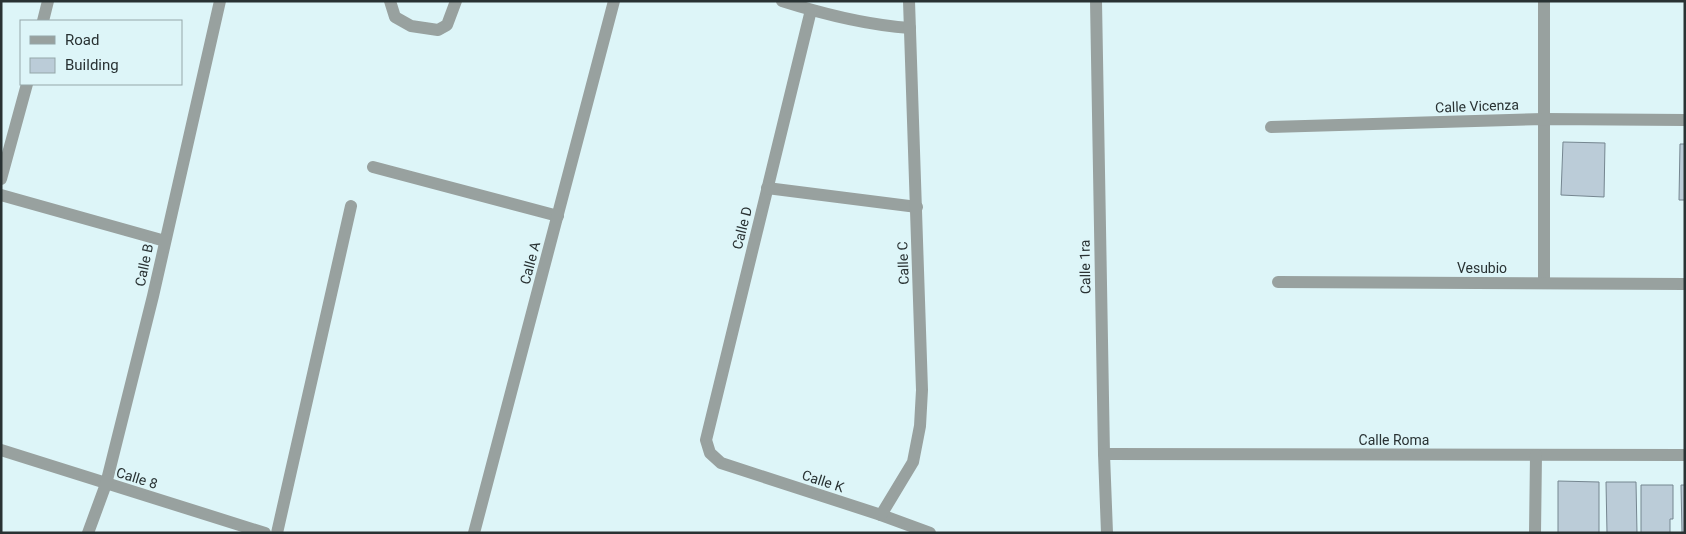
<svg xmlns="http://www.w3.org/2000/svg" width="1686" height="534" font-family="Roboto,sans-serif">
<rect width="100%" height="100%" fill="#ddf5f8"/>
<g fill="#bbccd8" stroke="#758690">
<polygon points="1563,142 1605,143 1604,197 1561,195"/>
<polygon points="1680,144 1685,144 1685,200 1679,200"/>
<polygon points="1558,481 1599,482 1599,533 1558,533"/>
<polygon points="1606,482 1636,482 1637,533 1607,533"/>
<polygon points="1641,485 1673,485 1673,519 1670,519 1670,533 1641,533"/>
<polygon points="1681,485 1685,485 1685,533 1682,533"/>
</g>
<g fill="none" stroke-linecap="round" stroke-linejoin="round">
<g stroke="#98a19f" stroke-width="12">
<polyline points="390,1 395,17 411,26 438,30 447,25 456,1"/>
<polyline points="373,167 558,216"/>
</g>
<g stroke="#98a19f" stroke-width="12">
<path d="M782,1c41,13 85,24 128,27"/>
<polyline points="1096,1 1104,454 1107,533"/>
<polyline points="1544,1 1544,283"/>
<polyline points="811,10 706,440 710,453 721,463 881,515 930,533"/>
<polyline points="43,21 48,1"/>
<polyline points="1271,127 1544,119 1685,120"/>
<polyline points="1,179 27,84"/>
<polyline points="767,188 917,207"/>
<polyline points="1,195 165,241"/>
<polyline points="1278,282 1685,284"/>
<polyline points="1,450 265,533"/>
<polyline points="1104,454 1685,455"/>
<polyline points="881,515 913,462 920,426 922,390 909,1"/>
<polyline points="88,533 106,484 153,296 220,1"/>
<polyline points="277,533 351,206"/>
<polyline points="474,533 614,1"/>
<polyline points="1535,533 1536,455"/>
</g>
</g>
<g text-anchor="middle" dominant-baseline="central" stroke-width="4" stroke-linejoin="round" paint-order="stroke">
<g font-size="14" fill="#293233" stroke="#ddf5f8">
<text transform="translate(1477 106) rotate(-2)">Calle Vicenza</text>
<text transform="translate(742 228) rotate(-76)">Calle D</text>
<text transform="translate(530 263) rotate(-75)">Calle A</text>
<text transform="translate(903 263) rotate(-92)">Calle C</text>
<text transform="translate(144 265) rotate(-78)">Calle B</text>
<text transform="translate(1085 267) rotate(-91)">Calle 1ra</text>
<text x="1482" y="268">Vesubio</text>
<text x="1394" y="440">Calle Roma</text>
<text transform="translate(137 478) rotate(17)">Calle 8</text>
<text transform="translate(823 481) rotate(18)">Calle K</text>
</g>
</g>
<rect width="1686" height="534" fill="none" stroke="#293233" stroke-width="5"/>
<rect x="20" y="20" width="162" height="65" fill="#ddf5f8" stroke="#95a7a9"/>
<rect x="30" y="36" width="25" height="8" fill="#98a19f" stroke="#95a7a9"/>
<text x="65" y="45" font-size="15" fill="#293233">Road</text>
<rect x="30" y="58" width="25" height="15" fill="#bbccd8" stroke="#95a7a9"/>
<text x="65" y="70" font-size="15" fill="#293233">Building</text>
</svg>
